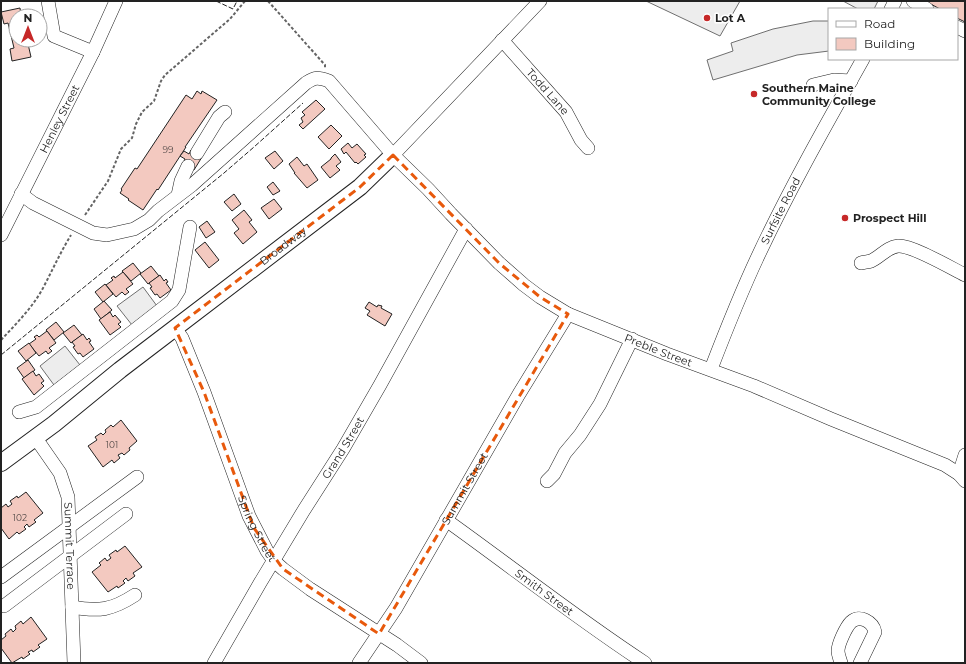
<svg xmlns="http://www.w3.org/2000/svg" width="966" height="664" font-family="Montserrat,sans-serif">
<rect width="100%" height="100%" fill="#fff"/>
<g fill="#ededed" stroke="#6f6f6f">
<polygon points="646,1 740,1 720,36"/>
<polygon points="843,1 878,1 874,9 858,9"/>
<polygon points="813,21 829,21 829,51 797,55 713,80 707,60 733,51 731,43 773,29"/>
<polygon points="143,287 157,306 132,325 117,306"/>
<polygon points="65,346 80,365 54,385 40,366"/>
</g>
<g fill="#f3c9c0" stroke="#222">
<polygon points="925,1 965,1 965,22 957,18 957,9 940,9"/>
<polygon points="20,8 21,16 16,16 16,40 32,40 32,43 28,44 31,57 12,61 10,49 14,48 8,23 4,24 1,12"/>
<polygon points="197,91 201,94 202,91 217,100 185,147 186,147 158,190 157,189 143,210 128,200 129,199 120,193 122,190 121,189 135,168 137,169 186,95 192,99"/>
<polygon points="316,100 325,109 303,129 299,125 303,122 301,118 305,115 302,112"/>
<polygon points="331,125 342,136 329,149 318,137"/>
<polygon points="348,143 352,148 357,144 366,154 364,155 366,157 358,164 356,162 355,163 346,152 344,154 341,149"/>
<polygon points="191,150 202,157 194,170 183,163 185,159 180,156 184,151 189,154"/>
<polygon points="275,151 283,161 274,169 265,158"/>
<polygon points="335,154 341,162 336,166 340,170 330,178 321,167 331,159 331,158"/>
<polygon points="297,157 304,166 307,164 318,180 307,188 294,173 295,173 289,164"/>
<polygon points="273,182 280,191 273,195 267,187"/>
<polygon points="234,194 241,204 232,211 224,202"/>
<polygon points="274,199 282,209 269,219 261,208"/>
<polygon points="244,210 252,220 249,222 257,232 243,244 234,233 239,229 232,220"/>
<polygon points="207,221 215,232 206,238 199,227"/>
<polygon points="205,242 219,260 209,268 195,250"/>
<polygon points="133,263 141,273 131,281 122,271"/>
<polygon points="151,266 159,276 148,284 140,274"/>
<polygon points="123,272 133,284 126,289 129,292 125,295 122,292 116,297 106,285 113,280 111,278 114,276 115,278"/>
<polygon points="160,275 164,281 166,279 168,282 166,283 171,290 160,298 157,294 155,295 150,288 152,287 149,283"/>
<polygon points="105,284 113,294 103,302 95,292"/>
<polygon points="104,301 112,310 101,319 94,309"/>
<polygon points="369,302 377,307 378,305 382,306 381,308 392,314 385,326 367,315 370,311 365,308"/>
<polygon points="110,312 113,317 115,315 121,322 118,324 121,327 110,335 99,320"/>
<polygon points="56,322 64,332 54,340 46,330"/>
<polygon points="74,325 82,335 71,343 63,333"/>
<polygon points="47,331 56,343 49,348 52,351 48,354 46,351 39,356 29,344 36,339 34,337 37,335 39,337"/>
<polygon points="83,334 87,340 89,338 91,341 89,342 94,349 83,357 80,353 78,354 73,347 75,346 72,342"/>
<polygon points="29,343 36,353 26,361 18,351"/>
<polygon points="28,360 35,370 24,378 17,368"/>
<polygon points="33,371 36,376 39,374 44,381 41,383 44,386 34,395 22,379"/>
<polygon points="121,420 137,441 129,448 130,450 124,455 122,453 118,455 120,458 114,463 112,460 103,467 88,446 97,440 95,437 101,433 103,435 106,432 105,430 111,425 113,427"/>
<polygon points="26,492 43,513 34,520 36,522 29,527 27,524 24,527 26,529 19,534 17,532 9,539 1,528 1,508 6,504 8,507 12,504 10,501 17,496 18,498"/>
<polygon points="125,546 142,567 133,573 135,576 128,581 126,578 123,581 125,583 118,588 117,586 108,592 92,572 101,565 99,563 105,558 107,561 111,558 109,555 116,550 117,552"/>
<polygon points="31,617 47,639 38,645 40,647 33,652 32,650 28,652 30,654 23,659 22,657 12,663 1,648 1,640 6,636 5,634 11,629 13,632 16,629 15,626 21,621 23,624"/>
</g>
<g fill="none" stroke-linecap="round" stroke-linejoin="round">
<defs>
<g id="minor">
<polyline points="48,1 54,36 93,52"/>
<polyline points="913,1 927,9"/>
<polyline points="891,9 895,1"/>
<polyline points="957,27 965,31"/>
<path id="s1" d="M502,40l64,72 15,28 7,8"/>
<polyline points="813,85 834,80 851,81"/>
<polyline points="197,153 219,117 225,112"/>
<polyline points="393,155 540,1"/>
<path id="s2" d="M21,194l12,9 60,30 14,2 27,-6 15,-9 9,-9 34,-26 114,-102c9,-6 12,-6 23,-2l64,74 35,34 23,25 48,49 25,22 16,12 28,17 99,40 87,32 77,33 114,46 14,9 6,7"/>
<polyline points="178,195 181,181 188,166"/>
<path id="s3" d="M1,235l92,-183 23,-51"/>
<path d="M861,263c3,-1 7,-1 10,-2 9,-4 16,-14 27,-15 14,-1 53,22 67,29"/>
<path id="s4" d="M175,328l7,10 22,54 45,124 18,35 7,10 9,8 27,20 87,56 24,18"/>
<path id="s5" d="M711,369c15,-39 30,-77 48,-115 31,-66 68,-131 104,-195"/>
<polyline points="19,412 36,407 172,301 179,290 190,227"/>
<path id="s6" d="M35,437l25,36 8,24 6,166"/>
<polyline points="959,474 965,455"/>
<polyline points="547,481 554,474 565,453 580,435 600,404 632,339"/>
<path id="s7" d="M446,520c66,47 130,98 199,143"/>
<polyline points="1,577 137,477"/>
<polyline points="4,606 126,514"/>
<path d="M72,607c27,5 40,3 63,-12"/>
<path id="s8" d="M214,663l46,-80 44,-73 39,-61 37,-64 86,-156"/>
<path id="s9" d="M359,663l37,-55 123,-214 49,-80"/>
<path d="M841,663c-1,-4 -3,-8 -3,-12 0,-7 8,-24 13,-29 9,-8 22,0 24,10l-15,31"/>
</g>
<g id="major">
<path id="s10" d="M1,463l53,-39 66,-54 240,-183 33,-32"/>
</g>
</defs>
<use href="#minor" stroke="#222" stroke-width="14"/>
<use href="#major" stroke="#222" stroke-width="18"/>
<g stroke="#646464" stroke-width="2" stroke-dasharray="3 2" stroke-linecap="butt">
<polyline points="268,1 325,65 325,68"/>
<polyline points="85,215 108,181 121,149 132,138 136,124 142,112 154,101 161,81 165,75 230,19 245,1"/>
<path d="M1,340c15,-16 30,-31 41,-50 10,-19 18,-37 29,-55"/>
</g>
<use href="#minor" stroke="#fff" stroke-width="13"/>
<use href="#major" stroke="#fff" stroke-width="16"/>
<g stroke="#222" stroke-width="1" stroke-dasharray="5 2" stroke-linecap="butt">
<polyline points="216,1 233,9 237,1"/>
<polyline points="1,355 224,173 254,147 303,103"/>
<polyline points="1,394 1,396"/>
</g>
</g>
<path fill="none" stroke="#e8590c" stroke-width="3" stroke-dasharray="8 5" stroke-linejoin="round" d="M393,155l106,108 41,34 28,17 -189,320 -96,-65 -29,-41 -50,-136 -29,-64 185,-141z"/>
<g fill="#c62828" stroke="#fff" stroke-width="1.5">
<circle cx="707" cy="18" r="4"/>
<circle cx="754" cy="94" r="4"/>
<circle cx="845" cy="218" r="4"/>
</g>
<g text-anchor="middle" dominant-baseline="central" stroke-width="3" stroke-linejoin="round" paint-order="stroke">
<g font-size="9" fill="#564c4a">
<text x="168" y="149">99</text>
<text x="112" y="444">101</text>
<text x="20" y="517">102</text>
</g>
<g font-size="11" font-weight="bold" fill="#222" stroke="#fff" text-anchor="start">
<text x="715" y="18">Lot A</text>
<text x="762" y="88">Southern Maine<tspan x="762" dy="13">Community College</tspan></text>
<text x="853" y="218">Prospect Hill</text>
</g>
<g font-size="11" fill="#222" stroke="#fff">
<text stroke="none"><textPath href="#s1" startOffset="69">Todd Lane</textPath></text>
<text stroke="none"><textPath href="#s3" startOffset="130">Henley Street</textPath></text>
<text stroke="none"><textPath href="#s5" startOffset="173">Surfsite Road</textPath></text>
<text stroke="none"><textPath href="#s10" startOffset="356">Broadway</textPath></text>
<text stroke="none"><textPath href="#s2" startOffset="807">Preble Street</textPath></text>
<text stroke="none"><textPath href="#s8" startOffset="251">Grand Street</textPath></text>
<text stroke="none"><textPath href="#s9" startOffset="204">Summit Street</textPath></text>
<text stroke="none"><textPath href="#s4" startOffset="217">Spring Street</textPath></text>
<text stroke="none"><textPath href="#s6" startOffset="118">Summit Terrace</textPath></text>
<text stroke="none"><textPath href="#s7" startOffset="122">Smith Street</textPath></text>
</g>
</g>
<rect width="966" height="664" fill="none" stroke="#222222" stroke-width="4"/>
<rect x="828" y="8" width="130" height="52" fill="#ffffff" stroke="#a7a7a7"/>
<rect x="836" y="21" width="20" height="6" fill="#ffffff" stroke="#a7a7a7"/>
<text x="864" y="28" font-size="12" fill="#222222">Road</text>
<rect x="836" y="38" width="20" height="12" fill="#f3c9c0" stroke="#a7a7a7"/>
<text x="864" y="48" font-size="12" fill="#222222">Building</text>
<g transform="translate(28 28)"><circle r="19" fill="#ffffff" stroke="#a7a7a7"/>
<path d="M0-3L7 15L0 10L-7 15Z" fill="#c62828"/>
<text y="-6" font-size="11" font-weight="bold" text-anchor="middle" fill="#222222">N</text>
</g>
</svg>
